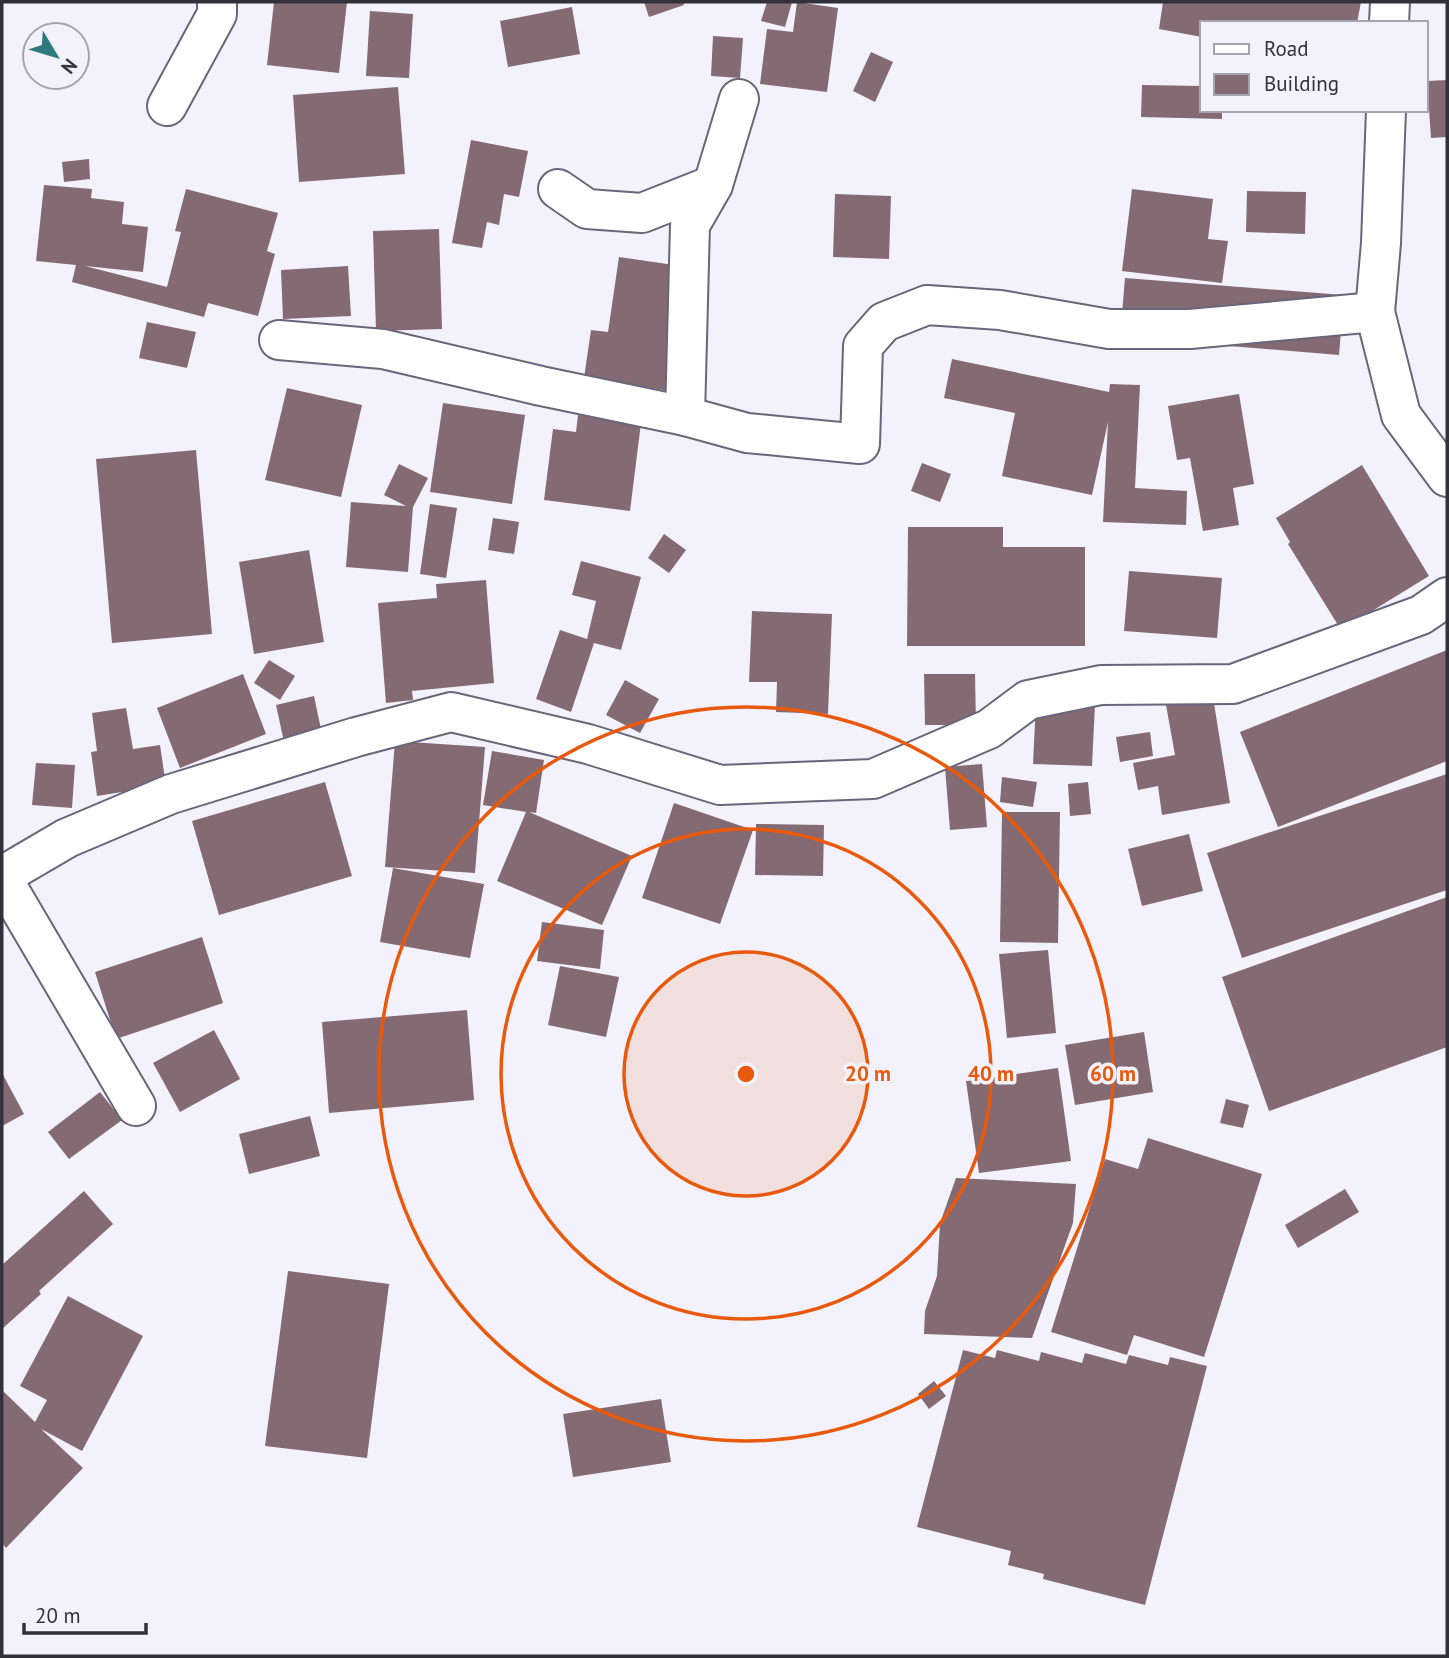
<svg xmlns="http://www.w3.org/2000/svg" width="1449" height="1658" font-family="'PT Sans',sans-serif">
<rect width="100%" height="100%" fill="#f3f2fc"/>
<g fill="#846a73">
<polygon points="274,2 347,2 339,73 267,65"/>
<polygon points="644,2 683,2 684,5 649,17"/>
<polygon points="767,2 792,2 785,27 761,21"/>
<polygon points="797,2 838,8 827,92 760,84 767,29 793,32"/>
<polygon points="1163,2 1361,2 1357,23 1202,23 1202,37 1159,29"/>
<polygon points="572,7 580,54 508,67 500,21"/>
<polygon points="370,11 413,14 409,78 366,76"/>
<polygon points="713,36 743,38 740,78 711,76"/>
<polygon points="871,52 893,62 875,102 853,91"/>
<polygon points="1447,80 1447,137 1431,138 1427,81"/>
<polygon points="1142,85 1202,86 1202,110 1222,110 1222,119 1141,117"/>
<polygon points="398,87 405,174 299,182 293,95"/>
<polygon points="471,140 528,151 519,197 504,194 499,225 487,222 482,248 452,243"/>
<polygon points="89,159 90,179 64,182 62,162"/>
<polygon points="44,185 92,189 91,198 124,202 122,224 148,227 143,272 85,266 167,287 181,232 175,231 186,189 278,213 267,251 275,254 258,316 208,303 204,317 72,282 76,265 36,261"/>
<polygon points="1132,189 1213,199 1208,239 1228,241 1222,283 1122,271"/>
<polygon points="1247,191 1306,192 1305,234 1246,232"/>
<polygon points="835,194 891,196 889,259 833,257"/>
<polygon points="439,229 442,329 376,331 373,231"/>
<polygon points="619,257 695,268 677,392 584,378 591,330 608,332"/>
<polygon points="348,266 351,316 283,319 281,270"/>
<polygon points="1125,278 1344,295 1339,355 1120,337"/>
<polygon points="147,322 196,332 187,368 139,358"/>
<polygon points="952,359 1109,392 1110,384 1140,385 1135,488 1187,491 1186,525 1103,522 1108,422 1092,495 1002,476 1015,413 944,398"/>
<polygon points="287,388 362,405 341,497 265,480"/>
<polygon points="1239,394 1254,484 1233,488 1239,525 1203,531 1190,458 1177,460 1168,406"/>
<polygon points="443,403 525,415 512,504 430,492"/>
<polygon points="578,415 641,423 630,511 544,500 553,429 576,432"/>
<polygon points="196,450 212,634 112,643 96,459"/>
<polygon points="922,463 951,474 940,502 911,491"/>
<polygon points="399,464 428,478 413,507 408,572 346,567 351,502 406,506 384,495"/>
<polygon points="1362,465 1429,576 1341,630 1288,544 1290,542 1276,518"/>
<polygon points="430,504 457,508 446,578 420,574"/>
<polygon points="493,518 519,522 514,554 488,550"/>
<polygon points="908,527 1003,527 1003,547 1085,547 1085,646 907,646"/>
<polygon points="664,534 686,550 669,573 648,558"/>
<polygon points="309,550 324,642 254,654 239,562"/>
<polygon points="581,561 641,577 621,650 594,643 571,712 536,699 560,630 587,639 596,601 572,595"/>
<polygon points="1129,571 1222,578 1217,638 1124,631"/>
<polygon points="486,580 494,683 412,691 413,700 386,703 378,603 437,598 436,584"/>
<polygon points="752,611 832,614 828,714 776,712 777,682 749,682"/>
<polygon points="1447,650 1447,761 1278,827 1240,732"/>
<polygon points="269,660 295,676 280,700 254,683"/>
<polygon points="243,674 266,734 180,768 157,708"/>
<polygon points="924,674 975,674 976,725 925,725"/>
<polygon points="625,680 659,699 640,733 606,715"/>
<polygon points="314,696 322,734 284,742 276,705"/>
<polygon points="1213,697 1230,803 1162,815 1158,786 1138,790 1133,763 1175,755 1166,705"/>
<polygon points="1036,702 1095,704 1092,766 1033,764"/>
<polygon points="126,708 133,749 160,745 166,785 97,796 91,752 97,751 92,713"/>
<polygon points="1150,732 1153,756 1120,762 1116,737"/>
<polygon points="395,741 485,747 475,873 385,867"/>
<polygon points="492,751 544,760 536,813 529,812 632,856 602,925 497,881 526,812 483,805"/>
<polygon points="36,763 75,765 72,808 32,805"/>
<polygon points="982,764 987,827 950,830 945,767"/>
<polygon points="1447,774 1447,890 1242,958 1207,853"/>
<polygon points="1002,777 1037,782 1033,807 1000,802"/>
<polygon points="325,782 352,876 219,915 192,821"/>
<polygon points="1088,782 1091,814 1070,816 1068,784"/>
<polygon points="674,803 753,830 720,924 642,898"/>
<polygon points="1002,812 1060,812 1058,943 1000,942"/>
<polygon points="756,824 824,825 823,876 755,875"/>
<polygon points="1189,834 1203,891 1142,906 1128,849"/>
<polygon points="393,868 484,884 470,958 380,942"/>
<polygon points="1447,897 1447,1047 1269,1111 1222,977"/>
<polygon points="542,922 604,930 600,969 537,961"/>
<polygon points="202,937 223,1003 116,1039 95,972"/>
<polygon points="1048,950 1056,1033 1007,1038 999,954"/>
<polygon points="560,966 619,977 606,1037 548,1025"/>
<polygon points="467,1010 474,1100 329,1113 322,1022"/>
<polygon points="214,1030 240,1079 180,1112 153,1063"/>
<polygon points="1144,1032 1153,1092 1075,1105 1065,1045"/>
<polygon points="1058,1068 1071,1161 979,1173 966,1081"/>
<polygon points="2,1073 24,1114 2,1126"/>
<polygon points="100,1092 122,1120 69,1159 48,1132"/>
<polygon points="1226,1099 1249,1105 1243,1128 1220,1123"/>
<polygon points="310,1116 320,1156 249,1174 239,1134"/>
<polygon points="1148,1138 1262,1174 1204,1357 1134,1335 1127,1355 1051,1332 1105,1159 1138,1169"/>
<polygon points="956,1178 1076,1184 1073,1223 1032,1338 924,1334 925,1311 937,1276 940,1223"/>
<polygon points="1345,1189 1359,1212 1298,1248 1285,1225"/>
<polygon points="84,1191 113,1224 39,1291 41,1294 2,1329 2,1265"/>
<polygon points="288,1271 389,1284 367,1458 265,1446"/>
<polygon points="68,1296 143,1336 82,1451 41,1429 83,1468 6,1548 2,1543 2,1390 35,1422 47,1400 20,1386"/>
<polygon points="963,1350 995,1358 997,1350 1039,1361 1041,1352 1082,1363 1085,1353 1126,1364 1129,1355 1168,1365 1170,1357 1207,1366 1145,1605 1043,1579 1044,1574 1008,1565 1011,1551 917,1527"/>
<polygon points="934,1381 946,1396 929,1409 918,1394"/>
<polygon points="661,1399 671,1462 573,1477 563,1414"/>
</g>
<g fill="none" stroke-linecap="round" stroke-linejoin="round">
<defs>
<g id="minor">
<polyline points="1389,23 1390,2"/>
<polyline points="167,106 217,14 217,2"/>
<polyline points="1386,110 1381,243 1375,312 1401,415 1447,477"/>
<polyline points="558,189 587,209 642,213 713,185"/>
<polyline points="279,340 383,349 541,386 685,416 747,433 860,444 863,346 884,322 927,305 1000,310 1109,329 1190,329 1375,312"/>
<polyline points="685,416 690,225 713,185 739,99"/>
<polyline points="2,876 67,838 171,794 356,737 451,712 588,744 720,785 873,779 989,729 1028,700 1101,685 1233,684 1421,615 1447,597"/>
<polyline points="2,878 136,1106"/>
</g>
</defs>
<use href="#minor" stroke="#69657b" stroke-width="42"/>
<use href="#minor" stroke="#fff" stroke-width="38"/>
</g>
<circle cx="746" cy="1074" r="122" fill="#e8590c" fill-opacity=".12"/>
<g fill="none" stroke="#e8590c" stroke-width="3.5">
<circle cx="746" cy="1074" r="122"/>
<circle cx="746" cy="1074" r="245"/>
<circle cx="746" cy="1074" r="367"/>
</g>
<circle cx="746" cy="1074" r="10" fill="#e8590c" stroke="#f3f2fc" stroke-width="3.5"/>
<g font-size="21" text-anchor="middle" font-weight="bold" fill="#e8590c" stroke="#f3f2fc" stroke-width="7" stroke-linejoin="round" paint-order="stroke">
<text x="868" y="1081">20 m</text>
<text x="991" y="1081">40 m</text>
<text x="1113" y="1081">60 m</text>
</g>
<rect width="1449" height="1658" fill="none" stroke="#32303a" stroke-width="7"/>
<rect x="1200" y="21" width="228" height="91" fill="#f3f2fc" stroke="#a6a4ae" stroke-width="2"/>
<rect x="1214" y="44" width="35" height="10" fill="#ffffff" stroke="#a6a4ae" stroke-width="2"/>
<text x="1264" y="56" font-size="21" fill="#32303a">Road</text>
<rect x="1214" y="74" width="35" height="21" fill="#846a73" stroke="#a6a4ae" stroke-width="2"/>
<text x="1264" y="91" font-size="21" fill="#32303a">Building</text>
<g transform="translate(56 56) rotate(128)"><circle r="33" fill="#f3f2fc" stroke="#a6a4ae" stroke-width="2"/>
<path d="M0-5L12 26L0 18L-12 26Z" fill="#30797c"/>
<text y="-10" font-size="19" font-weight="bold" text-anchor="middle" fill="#32303a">N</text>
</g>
<path d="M24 1623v10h122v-10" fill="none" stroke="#32303a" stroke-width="3.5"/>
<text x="35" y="1623" font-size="21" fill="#32303a" stroke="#f3f2fc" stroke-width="5" paint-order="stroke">20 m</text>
</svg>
